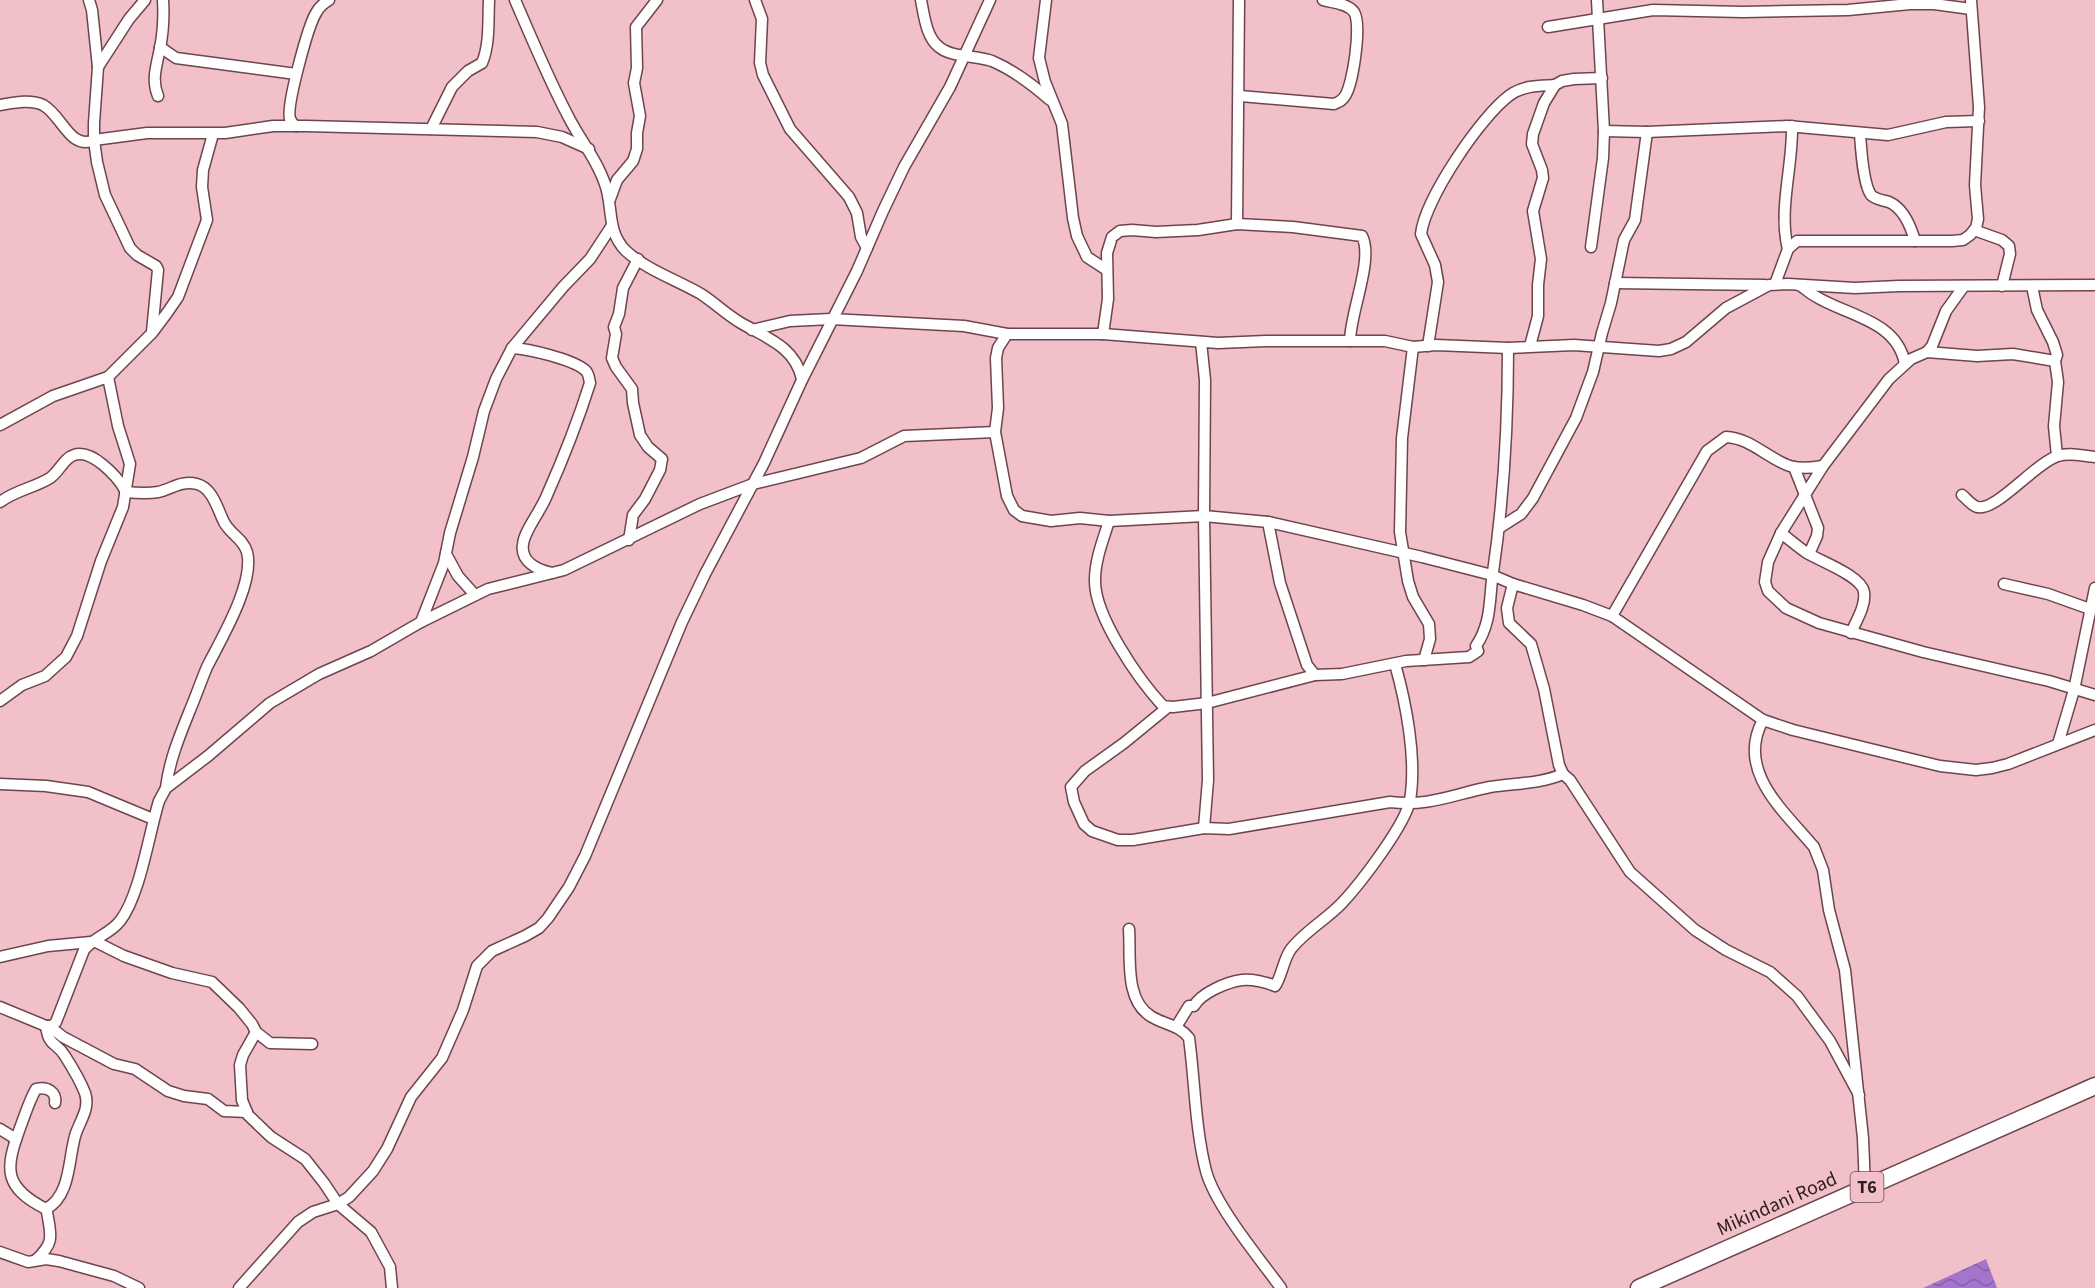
<svg xmlns="http://www.w3.org/2000/svg" width="2095" height="1288" font-family="'Source Sans 3',sans-serif">
<defs>
<pattern id="water-waves" width="16" height="10" patternUnits="userSpaceOnUse" patternTransform="scale(1.5)"><rect width="16" height="10" fill="#a375cc"/><path d="M0 5q4-4 8 0t8 0" fill="none" stroke="#855fa5"/></pattern>
</defs>
<rect width="100%" height="100%" fill="#f1c0c8"/>
<polygon fill="url(#water-waves)" points="1986,1259 1997,1288 1923,1288"/>
<g fill="none" stroke-linecap="round" stroke-linejoin="round">
<defs>
<g id="minor">
<polyline points="89,0 92,10 98,67 94,123 94,140 97,162 105,195 130,248 137,255 156,266 158,270 152,332"/>
<path d="M515,0c17,39 33,78 53,116 12,24 30,45 38,71 7,23 1,45 20,64 21,19 51,29 75,43 14,9 26,21 40,29 26,15 54,24 61,56"/>
<polyline points="755,0 762,19 760,63 763,75 790,129 849,197 857,213 861,237 867,248"/>
<path d="M921,0c3,15 5,37 18,47 13,11 37,8 53,14 21,9 41,24 58,39"/>
<polyline points="1046,0 1039,58 1045,82 1062,124 1073,218 1077,236 1087,257 1107,270"/>
<polyline points="1548,27 1653,10 1743,12 1848,10 1910,4 1934,4 1971,9"/>
<polyline points="160,47 176,58 296,74"/>
<polyline points="98,67 129,19 145,0"/>
<path d="M158,96c-7,-17 -1,-31 2,-48 3,-15 4,-32 3,-48"/>
<path d="M1240,96l94,8c5,-2 8,-3 11,-8 8,-12 17,-72 9,-84 -7,-9 -21,-9 -31,-12"/>
<path d="M0,105c13,-2 30,-6 43,0 19,10 27,46 51,35l53,-7h78l48,-7h33l231,6 25,5 27,12"/>
<path d="M296,126c-2,-1 -5,-5 -6,-7 -4,-13 18,-93 26,-106 3,-6 8,-10 13,-13"/>
<path d="M431,129l21,-42 16,-16 14,-8c8,-19 6,-43 7,-63"/>
<polyline points="1604,131 1647,132 1787,126 1888,135 1946,122 1979,121"/>
<path d="M1860,134c1,14 3,50 11,61 5,5 12,5 18,7 14,6 22,25 26,39"/>
<polyline points="610,199 617,180 633,161 637,149 637,133 640,116 634,83 637,68 636,27 657,0"/>
<polyline points="1237,224 1239,0"/>
<polyline points="1974,230 2002,240 2009,246 2010,254 2002,286"/>
<polyline points="1591,247 1603,158 1604,131 1597,0"/>
<path d="M1788,249c-10,-39 5,-83 4,-123"/>
<polyline points="1615,283 1765,285"/>
<polyline points="1775,284 1788,249 1797,241 1952,241 1963,240 1970,235 1976,228 1978,219 1975,185 1979,107 1971,0"/>
<path d="M1799,285c6,3 10,8 16,11 32,20 82,24 90,68"/>
<polyline points="2032,286 2037,310 2053,342 2057,355 2055,361 2058,382 2054,426 2057,456"/>
<polyline points="752,330 790,321 831,319 964,326 1007,334 1103,334 1218,343 1266,341 1385,341 1413,347 1436,345 1508,348 1574,345 1659,351 1671,349 1686,342 1726,308 1769,285 1788,284 1855,288 1899,286 2095,285"/>
<polyline points="1007,334 998,348 996,358 998,408 995,432 1007,496 1014,510 1022,516 1051,521 1080,518 1109,521 1204,516 1268,522 1422,557 1492,575 1513,584 1583,605 1612,616 1763,720 1793,730 1940,766 1976,770 1992,768 2008,764 2095,730"/>
<path d="M1103,334l5,-35 -1,-46 5,-16 8,-6 12,-1 24,2 42,-2 39,-6 56,3 69,9c12,23 -12,77 -12,105"/>
<polyline points="1201,342 1205,380 1204,516 1208,780 1204,828"/>
<path d="M1428,346l10,-64 -3,-17 -14,-31c4,-35 60,-118 89,-139 14,-10 30,-9 45,-10"/>
<polyline points="1530,346 1538,316 1538,285 1541,259 1533,211 1543,178 1542,170 1532,144 1533,134 1544,103 1555,85 1562,81 1574,79 1602,78"/>
<polyline points="1413,347 1402,438 1400,532 1408,581 1413,597 1429,624 1430,639 1424,660"/>
<path d="M512,348c17,1 60,11 73,22 4,3 4,9 5,13 -12,38 -27,76 -43,112 -5,14 -23,36 -24,49 -3,18 15,26 29,29"/>
<polyline points="1927,352 1932,346 1946,311 1964,286"/>
<polyline points="2055,361 2013,354 1977,356 1927,352 1911,359 1889,379 1823,466 1781,533 1768,562 1765,582 1768,591 1786,608 1819,623 1923,652 2049,681 2095,695"/>
<polyline points="0,425 53,396 108,377 152,333 167,313 178,297 207,220 202,187 203,170 213,134"/>
<polyline points="1794,467 1818,528 1817,536 1809,554"/>
<path d="M125,492c11,1 22,2 33,0 14,-3 23,-12 39,-8 15,4 20,23 26,36 5,13 20,18 24,32 8,31 -26,87 -40,115 -6,14 -11,29 -17,43 -10,25 -21,51 -24,78"/>
<path d="M1962,495c5,4 9,10 15,12 19,5 59,-45 81,-51 11,-4 25,0 37,1"/>
<path d="M0,502c16,-12 34,-14 50,-24 9,-6 14,-20 24,-23 18,-6 43,21 51,35"/>
<path d="M1109,521c-6,19 -14,39 -14,59 -1,36 44,100 68,126l10,1 34,-4 108,-28 27,-1 64,-13 63,-4 9,-6 -2,-5c16,-24 13,-47 17,-74 11,-75 15,-149 15,-224"/>
<polyline points="1268,522 1280,583 1307,665 1315,675"/>
<polyline points="1499,528 1521,514 1533,498 1576,418 1593,372 1602,333 1611,303 1624,240 1635,220 1647,132"/>
<path d="M1781,533c8,6 17,14 26,20 13,8 55,23 57,39 2,14 -8,29 -13,41"/>
<polyline points="629,540 633,515 645,499 660,470 662,459 648,447 640,435 633,403 632,389 616,367 612,358 616,334 614,327 619,314 623,288 638,259"/>
<polyline points="446,554 458,576 475,595"/>
<polyline points="1513,584 1507,608 1509,623 1531,644 1544,689 1559,765 1563,774 1570,780 1630,872 1695,930 1726,950 1770,972 1797,996 1830,1041 1859,1095"/>
<polyline points="2004,584 2048,594 2090,609"/>
<path d="M1612,616l95,-165 19,-14c25,1 42,22 64,29 11,3 22,2 33,0"/>
<polyline points="421,622 444,563 450,533 473,457 484,411 496,379 512,348 563,287 590,259 611,227"/>
<polyline points="0,701 22,685 45,676 66,657 77,636 101,561 123,507 130,464 118,426 108,377"/>
<path d="M1168,707l-44,36 -39,28 -14,16 3,15 10,22 8,7 26,9h15l71,-12 25,1 161,-27c39,5 64,-8 100,-15 25,-4 50,-3 73,-13"/>
<path d="M1763,720c-28,51 22,92 51,127l9,23 6,40 16,60 18,168 2,50"/>
<polyline points="2058,744 2074,690 2095,588"/>
<polyline points="0,784 46,786 88,792 153,819"/>
<path d="M1129,929c2,29 -5,72 23,88 14,8 27,8 37,21 6,44 6,90 17,133 9,34 53,87 75,117"/>
<polyline points="94,941 124,956 172,973 212,982 239,1008 252,1024 256,1032 270,1043 312,1044"/>
<polyline points="0,957 48,946 91,942"/>
<path d="M0,1007l46,19h6l4,-4 28,-72c10,-13 26,-16 36,-29 20,-25 29,-88 39,-120l7,-13 42,-32 62,-53 49,-29 52,-23 50,-29 67,-33 76,-19 136,-66 53,-20 108,-26 43,-22 91,-4"/>
<polyline points="49,1026 63,1037 114,1064 135,1069 168,1091 184,1096 208,1099 224,1111 247,1112"/>
<path d="M1176,1027l13,-21h5c7,-13 33,-24 48,-26 10,-1 24,2 33,6 7,-10 8,-26 16,-37 14,-18 36,-30 51,-46 18,-19 64,-79 68,-103 7,-41 -4,-97 -15,-136"/>
<polyline points="256,1032 243,1055 240,1065 242,1100 248,1115 271,1137 305,1159 324,1183 338,1204 371,1232 390,1267 392,1288"/>
<polyline points="0,1129 16,1139"/>
<path d="M46,1209c26,-14 22,-53 30,-76 5,-14 14,-25 9,-40 -5,-13 -13,-26 -20,-37 -9,-15 -16,-8 -19,-30"/>
<polyline points="0,1252 28,1262 46,1259 59,1261 114,1276 139,1288"/>
<path d="M36,1260c19,-18 15,-24 11,-48l-1,-3c-43,-22 -41,-40 -26,-81 5,-13 9,-27 16,-39 11,-3 21,3 19,14"/>
<polyline points="239,1288 298,1222 313,1212 338,1204 349,1197 373,1171 387,1149 411,1097 442,1058 463,1010 477,966 492,951 525,936 539,928 548,918 569,887 585,856 682,622 705,574 764,463 802,380 857,271 883,211 904,167 950,87 990,0"/>
</g>
<polyline id="trunk" points="1639,1288 2095,1086"/>
</defs>
<use href="#minor" stroke="#6d454d" stroke-width="13"/>
<use href="#trunk" stroke="#6d454d" stroke-width="19"/>
<use href="#minor" stroke="#fff" stroke-width="10"/>
<use href="#trunk" stroke="#fff" stroke-width="16"/>
</g>
<g text-anchor="middle" dominant-baseline="central" stroke-width="5" stroke-linejoin="round" paint-order="stroke">
<rect fill="#f1c0c8" stroke="#684d52" stroke-width="1.5" x="1850.5" y="1172" width="33" height="30" rx="4.5"/>
<g font-size="18" font-weight="bold" fill="#2e1c20">
<text x="1867" y="1187">T6</text>
</g>
<g font-size="20" fill="#2e1c20" stroke="#f1c0c8">
<text transform="translate(1777 1204) rotate(-24)">Mikindani Road</text>
</g>
</g>
</svg>
